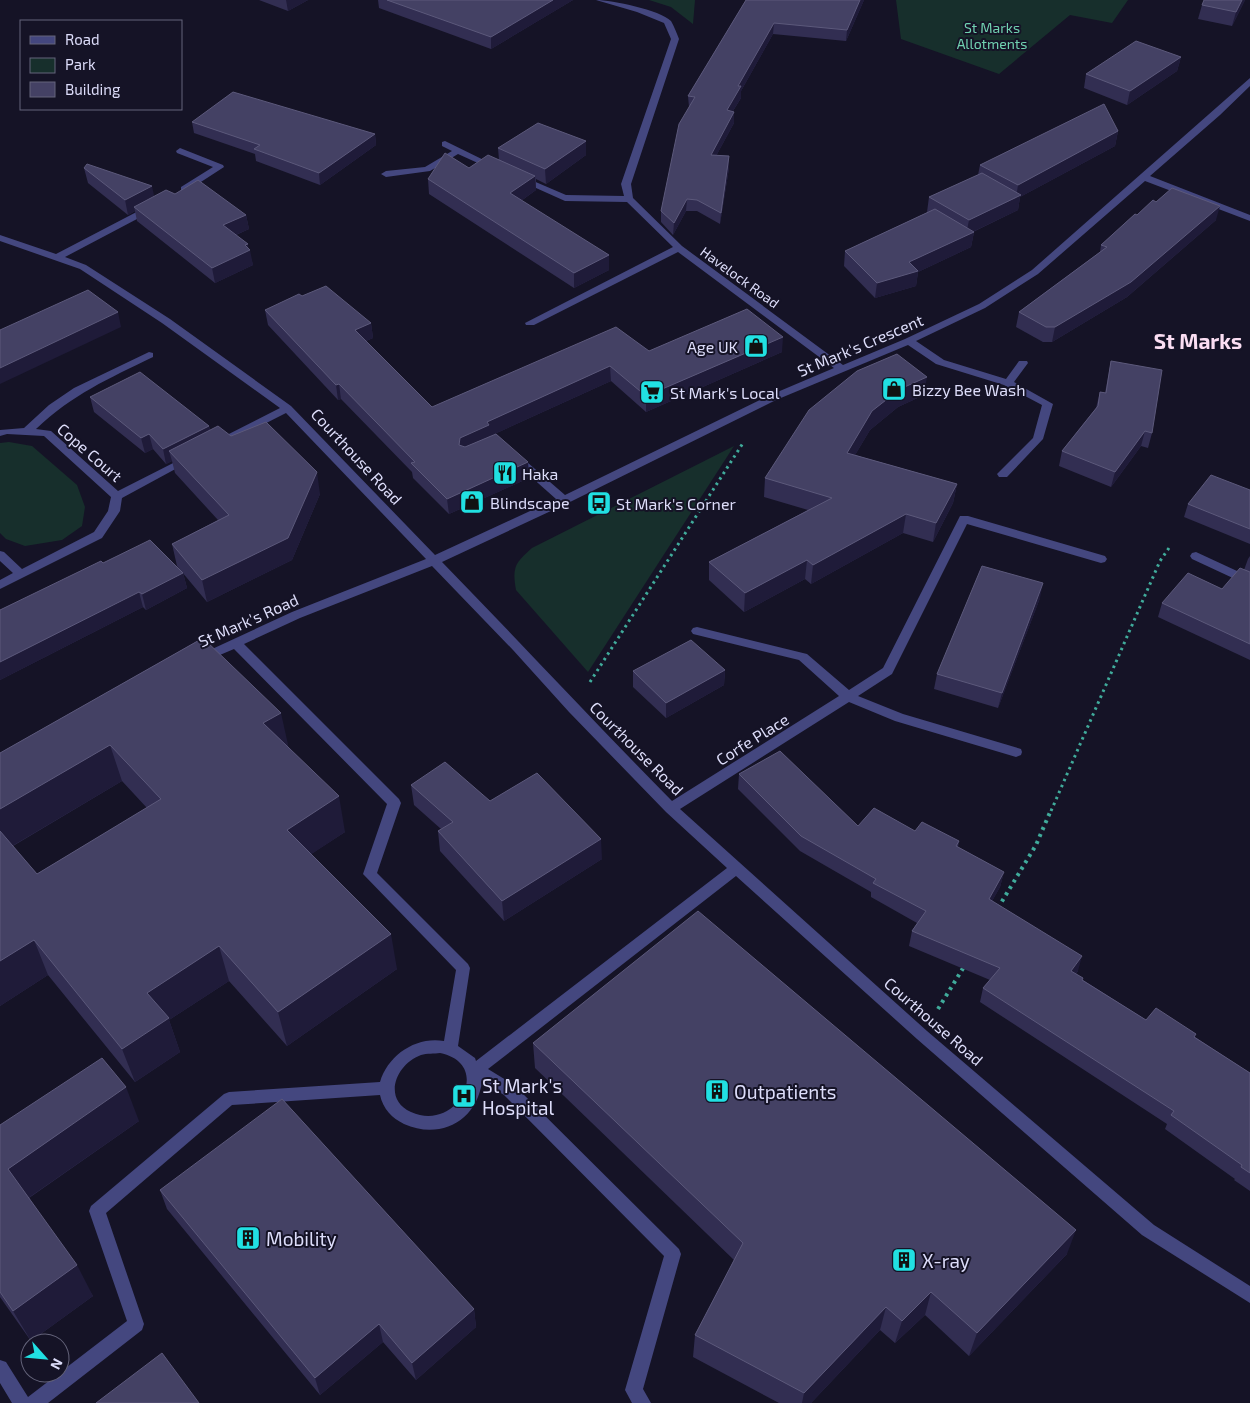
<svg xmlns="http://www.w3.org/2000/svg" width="1250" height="1403" font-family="'Exo 2',sans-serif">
<rect width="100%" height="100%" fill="#151326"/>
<g fill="#172f2c">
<polygon points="649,0 695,0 693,24 671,7"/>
<polygon points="896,0 1128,0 1112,23 1070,15 999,74 901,39"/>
<polygon points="9,442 32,446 77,485 85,507 82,526 62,540 25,546 6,539 0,533 0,443"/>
<path d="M734,446l-146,226 -72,-82c-4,-23 -1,-27 16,-42z"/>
</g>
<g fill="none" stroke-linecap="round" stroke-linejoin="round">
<g stroke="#40ab9b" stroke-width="3" stroke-dasharray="2.5 4" stroke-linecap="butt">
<polyline points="590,682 743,443"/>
<polyline points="1051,811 1160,561 1171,545"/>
</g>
<g stroke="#40ab9b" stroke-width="4" stroke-dasharray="3 4.5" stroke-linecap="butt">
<polyline points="998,908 1036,845 1051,810"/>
<polyline points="938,1009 965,965"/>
</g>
<g fill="#44477f" fill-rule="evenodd">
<path d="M596,0c16,0 64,10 75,21 3,5 6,13 8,18l-48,145 2,14 49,48 161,119 62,-26 74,-35 53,-34 218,-192v8l-30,29 -70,61 100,39v6l-105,-40 -107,93 -53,34 -69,33 28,19 62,19 13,-18h8l1,2 -14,19 39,22 -10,35 -36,38h-8l-2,-3 36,-36 9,-33 -38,-20 -68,-21 -28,-19 -132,55 -208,103 -126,59c77,79 152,160 230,239l167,-105 -40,-36 -106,-26 -2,-3 2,-3 4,-1 110,27 42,36 34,-22 77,-152h8l137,40 2,3 -2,3 -4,1 -134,-39 -75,150 -34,22 45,18 118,35 1,3 -1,3 -5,2 -121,-36 -46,-19 -169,107 247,222 227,194 96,61v17l-108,-68 -225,-196 -181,-163 -248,193 26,16 165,164 2,5 -38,135 8,14h-19l-7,-13 39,-134 -160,-161 -22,-14c-5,41 -43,59 -78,43 -12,-6 -21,-15 -24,-29l-148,10 -126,108 38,111 -2,6 -94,73h-36l-12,-20v-23l6,2 22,35 99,-76 -38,-110 2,-5 133,-112 5,-2 151,-10c8,-27 36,-46 64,-41l12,-71 -93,-96 24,-70 -153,-155 -33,14 -6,-4 2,-3 95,-44 134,-53 -140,-146 -59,30h-8l-1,-2 1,-2 61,-31 -118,-85 -82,-54 -80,-28v-6l56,19 92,-48h6v4l-89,47 21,8 84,54 121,87 144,149 121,-56 -44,-39 -1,-2 1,-2h8l45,39 203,-99 66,-28 -156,-116 -144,73h-8l-1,-2 148,-76 -46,-45 -62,-1 -49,-22 5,-3 3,1 42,18 58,1 -3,-12 50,-145 -7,-16 -27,-11zM432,566l81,84 56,62 97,100 61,56 -251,193 -1,-3 -17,-12 12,-78 -2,-4 -91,-91 24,-70 -2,-4 -155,-155 56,-26zM440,1053c54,11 17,80 -29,59 -29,-13 -15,-48 10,-57 6,-2 13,-1 19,-2z"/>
<polygon points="445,141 498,167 497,169 491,169 458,154 430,171 386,177 381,174 386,171 425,167 452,151 442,146 442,142"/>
<polygon points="180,148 223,165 224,167 187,191 181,191 181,187 213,167 177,153 176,151"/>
<path d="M149,352l4,1v4c-45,22 -80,37 -117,72l15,2 67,60 65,-33 4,-1 5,3 -70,38 -2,13 -18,27 -102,51v-9l13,-7 -13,-12v-10l4,1 18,17 72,-37 14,-21 3,-14 -67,-61 -37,-2 -7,2v-6l24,-2 25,-23 25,-17z"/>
<polygon points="1196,552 1250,577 1250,586 1192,559 1190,556 1192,553"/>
</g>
</g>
<g fill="#322e52" fill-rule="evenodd">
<polygon points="259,0 308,0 288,11"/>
<polygon points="378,0 573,0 491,49 379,8"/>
<polygon points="746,0 864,0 846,41 773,34 741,91 741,98 733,111 734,112 734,123 716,156 729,156 729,168 720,224 697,211 686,211 673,235 661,222 661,211 689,107 688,96"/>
<polygon points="1245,0 1232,26 1198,19 1202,5"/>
<polygon points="1181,57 1177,71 1127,105 1084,88 1086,74"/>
<polygon points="192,122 375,134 376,145 320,185 256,161 255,154 194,133"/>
<polygon points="1118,131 1115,146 1020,197 1018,210 973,232 974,232 971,247 918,272 916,286 875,298 844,266 845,251 928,212 927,212 929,197 978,175 980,165"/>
<polygon points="586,141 586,155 546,184 536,179 536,190 521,201 609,255 609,270 574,288 429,194 428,179 499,160 498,148"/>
<polygon points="84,168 154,196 246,215 249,229 236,235 248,248 253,265 215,283 137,221 135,211 128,215 88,183"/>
<polygon points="1137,215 1216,220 1127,297 1052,342 1043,342 1016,327 1019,312 1100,252 1101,245"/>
<polygon points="302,296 371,323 373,338 366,341 432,407 649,351 782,352 646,412 611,381 490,436 528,462 529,478 449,514 413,478 412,472 341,399 338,400 268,325 265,310"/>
<polygon points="1111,361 1152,433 1148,448 1141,446 1111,487 1059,466 1062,451 1096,408 1100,392 1105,393"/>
<polygon points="857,371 924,395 898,407 870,430 855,455 957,484 953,503 933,542 903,533 811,584 805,579 744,612 709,580 709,562 808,510 764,497 765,478"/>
<polygon points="90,397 209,426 210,430 231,436 320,494 292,560 207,602 177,566 172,544 218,520 175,473 172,461 166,464 153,449 145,453 94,412"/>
<polygon points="1250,490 1250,544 1184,517 1188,504"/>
<polygon points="1250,556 1250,660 1158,617 1162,603 1222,589 1244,570 1248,559"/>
<polygon points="103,563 183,573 187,588 146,610 143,607 0,680 0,610"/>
<polygon points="1040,598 998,708 934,689 937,674"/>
<path d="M203,638l86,110 56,84 -34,22 86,115 -110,77 -58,-65 -60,39 11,32 -45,30 -87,-107 -48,31v-253zM122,781l25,27 -110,66 -24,-28z"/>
<polygon points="725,670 724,685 666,718 633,687 633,671"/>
<polygon points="739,774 858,826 915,831 959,841 958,847 1004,872 1000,887 992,901 1078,971 1076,974 1083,980 1146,1020 1195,1037 1250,1073 1250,1191 1234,1180 1235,1179 1165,1129 1167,1124 980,1002 983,988 990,980 909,946 912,931 917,923 871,897 871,892 800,851 738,789"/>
<polygon points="411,785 490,801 602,859 504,921 440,851 438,831 441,829 414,805"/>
<polygon points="533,1043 1067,1254 969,1356 925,1315 895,1343 880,1330 811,1403 779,1403 693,1357 695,1335 734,1260 535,1068"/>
<polygon points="139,1121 29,1198 93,1296 31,1341 0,1297 0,1125"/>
<polygon points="160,1190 474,1309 476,1327 416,1380 383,1342 320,1395 167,1209"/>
</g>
<g fill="#1f1b39">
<polygon points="286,0 308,0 288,11"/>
<polygon points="553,0 573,0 491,49 491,37"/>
<polygon points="860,0 864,0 846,41 847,30"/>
<polygon points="1242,0 1245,0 1232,26 1236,12"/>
<polygon points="774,23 773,34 741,91 741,98 726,122 727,110 738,86"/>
<polygon points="1181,57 1177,71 1127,105 1130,91"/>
<polygon points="734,112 734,123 710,167 711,155"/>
<polygon points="1118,131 1115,146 1020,197 1018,210 966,235 969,220 1016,198 1018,185"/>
<polygon points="375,134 376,145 320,185 319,173"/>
<polygon points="586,141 586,155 546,184 545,169"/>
<polygon points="729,156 729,168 720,224 721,213"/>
<polygon points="535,176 536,190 511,208 510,193"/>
<polygon points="152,186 155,200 134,207 135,211 128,215 125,200"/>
<polygon points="687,199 686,211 673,235 674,223"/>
<polygon points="1220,206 1216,220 1127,297 1052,342 1055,327"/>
<polygon points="246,215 249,229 226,239 223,225"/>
<polygon points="974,232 971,247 918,272 916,286 875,298 877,283 909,262"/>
<polygon points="248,244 249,251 250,250 253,265 215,283 212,268"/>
<polygon points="609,255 609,270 574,288 574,273"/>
<polygon points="118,312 121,327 0,384 0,368"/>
<polygon points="371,323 373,338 357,345 355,330"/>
<polygon points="783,337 782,352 646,412 646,396"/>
<polygon points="610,366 611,381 490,436 461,453 459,445 460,438 487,422"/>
<polygon points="927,377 924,395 898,407 870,430 845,472 847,453 872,411 900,389"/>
<polygon points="339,384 341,399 338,400 336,385"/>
<polygon points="209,426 212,441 169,451 172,461 166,464 163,449"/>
<polygon points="1145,431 1141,446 1111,487 1115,472"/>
<polygon points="149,434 153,449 145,453 141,438"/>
<polygon points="528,462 529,478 449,514 447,499"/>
<polygon points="317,472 320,494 292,560 207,602 202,580"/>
<polygon points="957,484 953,503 933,542 936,523"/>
<polygon points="906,514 903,533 811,584 813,565"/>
<polygon points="807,560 805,579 744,612 745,593"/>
<polygon points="183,573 187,588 146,610 142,594"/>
<polygon points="1043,583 1040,598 998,708 1002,693"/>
<polygon points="139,592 143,607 0,680 0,662"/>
<polygon points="725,670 724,685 666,718 666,703"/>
<polygon points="281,713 289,749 263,723"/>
<polygon points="110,745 122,781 2,852 0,846 0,809"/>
<polygon points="339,796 345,832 295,865 287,830"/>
<polygon points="601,839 602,859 504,921 502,901"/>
<polygon points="1004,872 1000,887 985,914 989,899"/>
<polygon points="391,934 397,969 287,1046 278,1012"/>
<polygon points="34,940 48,975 0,1006 0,961"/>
<polygon points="219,946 229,981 169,1020 180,1052 135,1082 122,1049 147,993"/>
<polygon points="1082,956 1078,971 1066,985 1071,971"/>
<polygon points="126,1087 139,1121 24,1201 8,1169"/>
<polygon points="1076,1230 1067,1254 969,1356 977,1333"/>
<polygon points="77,1265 93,1296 31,1341 13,1311"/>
<polygon points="931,1292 925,1315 895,1343 902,1321"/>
<polygon points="886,1307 880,1330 811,1403 802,1403 804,1393"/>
<polygon points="474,1309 476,1327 416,1380 412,1363"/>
<polygon points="379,1324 383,1342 320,1395 315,1378"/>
</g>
<g fill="#444164" stroke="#5c597b">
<polygon points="387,0 553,0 491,37"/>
<polygon points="746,0 860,0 847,30 774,23 738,86 741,86 727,110 734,112 711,155 729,156 721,213 697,200 687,199 674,223 661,211 679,124 695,97 688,96"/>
<polygon points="1204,0 1242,0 1236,12 1202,5"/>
<polygon points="1136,41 1181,57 1130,91 1086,74"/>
<polygon points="233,92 375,134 319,173 254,149 260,145 192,122"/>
<polygon points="1104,104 1118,131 1018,185 980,165"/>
<polygon points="538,123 586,141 545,169 498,148"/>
<polygon points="445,153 469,168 488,155 535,176 510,193 609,255 574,273 428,179"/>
<polygon points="87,164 152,186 125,200 84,168"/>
<polygon points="982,173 1021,195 969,220 929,197"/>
<polygon points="198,180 246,215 223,225 248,244 245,245 250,250 212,268 134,207 166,190 175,194"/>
<polygon points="1172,188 1220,206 1131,282 1055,327 1046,327 1019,312 1107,247 1101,245 1135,214 1137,215 1153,200 1156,202"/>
<polygon points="935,209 974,232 909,262 918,271 877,283 845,251"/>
<polygon points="326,286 371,323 355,330 432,407 616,327 649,351 747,309 783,337 646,396 610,366 487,422 489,425 460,438 459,445 465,447 496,434 528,462 447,499 411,463 415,462 339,384 336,385 265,310 299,294 302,296"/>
<polygon points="88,290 118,312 0,368 0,330"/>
<polygon points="897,354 927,377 900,389 872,411 847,453 957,484 936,523 906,514 813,565 807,560 745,593 709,562 832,498 765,478 809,410 857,371"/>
<polygon points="1111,361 1162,370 1152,433 1145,431 1115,472 1062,451 1098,406 1100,392 1106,393"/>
<polygon points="140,372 209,426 163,449 149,434 141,438 90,397"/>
<polygon points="266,422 317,472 288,538 202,580 172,544 229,515 169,451 218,426 231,436"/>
<polygon points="1211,475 1250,490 1250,529 1188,504"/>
<polygon points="150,540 183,573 142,594 139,592 0,662 0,610 101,561 103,563"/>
<polygon points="982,566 1043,583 1002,693 937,674"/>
<polygon points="1240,568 1250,572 1250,644 1162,603 1188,573 1222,589"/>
<polygon points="203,638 281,713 263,723 339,796 287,830 391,934 278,1012 219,946 147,993 169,1018 122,1049 34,940 0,961 0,831 37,874 161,799 110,745 0,809 0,753"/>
<polygon points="691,640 725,670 666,703 633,671"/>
<polygon points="780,751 858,826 874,808 915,831 922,822 959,841 956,846 1004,872 989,899 1082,956 1071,971 1083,978 1082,980 1146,1020 1156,1008 1196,1034 1194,1037 1250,1073 1250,1173 1241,1167 1242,1165 1171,1115 1174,1111 983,988 1000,968 912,931 926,911 873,883 876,879 801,836 739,774"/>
<polygon points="445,762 490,801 537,773 601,839 502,901 438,831 453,822 411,785"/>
<polygon points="698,911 1076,1230 977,1333 931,1292 902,1321 886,1307 804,1393 695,1335 743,1243 533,1043"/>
<polygon points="102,1058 126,1087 8,1169 77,1265 13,1311 0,1292 0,1125"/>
<polygon points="282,1099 474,1309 412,1363 379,1324 315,1378 160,1190"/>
<polygon points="162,1353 199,1403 96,1403"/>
</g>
<defs>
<symbol id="shop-square" viewBox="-11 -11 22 22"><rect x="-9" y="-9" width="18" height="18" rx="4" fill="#21e0e2" stroke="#151326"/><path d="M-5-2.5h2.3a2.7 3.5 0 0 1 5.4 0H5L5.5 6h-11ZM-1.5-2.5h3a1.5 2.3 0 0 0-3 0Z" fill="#111"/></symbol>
<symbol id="supermarket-square" viewBox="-11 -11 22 22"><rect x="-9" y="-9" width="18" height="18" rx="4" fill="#21e0e2" stroke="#151326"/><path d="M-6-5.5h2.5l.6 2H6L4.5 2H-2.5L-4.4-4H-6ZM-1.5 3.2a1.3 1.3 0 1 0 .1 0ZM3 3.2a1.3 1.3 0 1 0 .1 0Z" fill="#111"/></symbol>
<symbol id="restaurant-square" viewBox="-11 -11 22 22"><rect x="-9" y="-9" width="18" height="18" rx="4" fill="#21e0e2" stroke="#151326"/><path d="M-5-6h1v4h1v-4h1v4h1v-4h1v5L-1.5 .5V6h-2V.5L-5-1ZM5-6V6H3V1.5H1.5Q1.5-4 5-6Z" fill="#111"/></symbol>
<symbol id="bus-square" viewBox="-11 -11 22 22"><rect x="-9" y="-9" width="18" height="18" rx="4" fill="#21e0e2" stroke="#151326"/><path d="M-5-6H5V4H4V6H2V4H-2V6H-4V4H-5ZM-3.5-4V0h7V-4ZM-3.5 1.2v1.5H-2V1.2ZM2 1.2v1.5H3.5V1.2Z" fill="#111"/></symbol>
<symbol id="building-square" viewBox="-11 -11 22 22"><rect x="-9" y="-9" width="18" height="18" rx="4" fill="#21e0e2" stroke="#151326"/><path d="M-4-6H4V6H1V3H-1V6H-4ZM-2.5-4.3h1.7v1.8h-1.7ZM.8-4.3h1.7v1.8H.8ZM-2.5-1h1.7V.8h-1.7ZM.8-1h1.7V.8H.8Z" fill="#111"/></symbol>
<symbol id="hospital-square" viewBox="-11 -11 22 22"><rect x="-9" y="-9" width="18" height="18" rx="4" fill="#21e0e2" stroke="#151326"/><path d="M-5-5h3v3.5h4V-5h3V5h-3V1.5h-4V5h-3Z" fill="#111"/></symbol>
</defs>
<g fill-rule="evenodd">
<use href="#shop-square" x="742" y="332" width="28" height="28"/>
<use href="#shop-square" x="880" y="375" width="28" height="28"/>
<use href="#supermarket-square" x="638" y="378" width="28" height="28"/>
<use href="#restaurant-square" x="491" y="459" width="28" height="28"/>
<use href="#shop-square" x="458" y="488" width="28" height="28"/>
<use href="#bus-square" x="585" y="489" width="28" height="28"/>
<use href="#building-square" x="703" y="1077" width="28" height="28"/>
<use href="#hospital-square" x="450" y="1082" width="28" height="28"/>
<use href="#building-square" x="234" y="1224" width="28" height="28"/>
<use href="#building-square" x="890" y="1246" width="28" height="28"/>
</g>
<g text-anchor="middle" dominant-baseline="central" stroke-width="4" stroke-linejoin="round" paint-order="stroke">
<g font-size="14" fill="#71d2b1" stroke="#151326">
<text x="992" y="27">St Marks<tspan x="992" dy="16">Allotments</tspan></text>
</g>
<g font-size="14" fill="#ddddfa" stroke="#151326">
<text transform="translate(740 277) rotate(36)">Havelock Road</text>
</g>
<g font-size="16" fill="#ddddfa" stroke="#151326">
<text transform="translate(860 345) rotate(-23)">St Mark's Crescent</text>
<text transform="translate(90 452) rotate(41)">Cope Court</text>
<text transform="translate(357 456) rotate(47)">Courthouse Road</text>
<text transform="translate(248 620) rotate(-24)">St Mark's Road</text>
<text transform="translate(752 739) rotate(-32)">Corfe Place</text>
<text transform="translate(637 748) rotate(45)">Courthouse Road</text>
<text transform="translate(934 1021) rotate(41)">Courthouse Road</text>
</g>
<g font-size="16" fill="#ddddfa" stroke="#151326" text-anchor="start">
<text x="738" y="346" text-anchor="end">Age UK</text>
<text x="912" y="389">Bizzy Bee Wash</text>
<text x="670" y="392">St Mark's Local</text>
<text x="522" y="473">Haka</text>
<text x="490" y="502">Blindscape</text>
<text x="616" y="503">St Mark's Corner</text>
</g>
<g font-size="19" fill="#ddddfa" stroke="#151326" text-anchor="start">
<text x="482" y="1085">St Mark's<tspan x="482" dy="22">Hospital</tspan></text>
<text x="734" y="1091">Outpatients</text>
<text x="266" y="1238">Mobility</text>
<text x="922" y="1260">X-ray</text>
</g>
<g font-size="21" font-weight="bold" fill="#fbdef3" stroke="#151326">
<text x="1198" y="340">St Marks</text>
</g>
</g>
<rect x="20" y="20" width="162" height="90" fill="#151326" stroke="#65647b"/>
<rect x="30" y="36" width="25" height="8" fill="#44477f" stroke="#65647b"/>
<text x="65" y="45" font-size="15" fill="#ddddfa">Road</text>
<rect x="30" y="58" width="25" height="15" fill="#172f2c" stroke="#65647b"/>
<text x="65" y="70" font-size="15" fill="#ddddfa">Park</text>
<rect x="30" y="82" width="25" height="15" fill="#444164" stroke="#65647b"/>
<text x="65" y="95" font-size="15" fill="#ddddfa">Building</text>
<g transform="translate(45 1358) rotate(117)"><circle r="24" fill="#151326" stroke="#65647b"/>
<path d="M0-4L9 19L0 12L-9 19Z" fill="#21e0e2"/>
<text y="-8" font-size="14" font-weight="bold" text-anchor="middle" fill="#ddddfa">N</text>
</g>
</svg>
